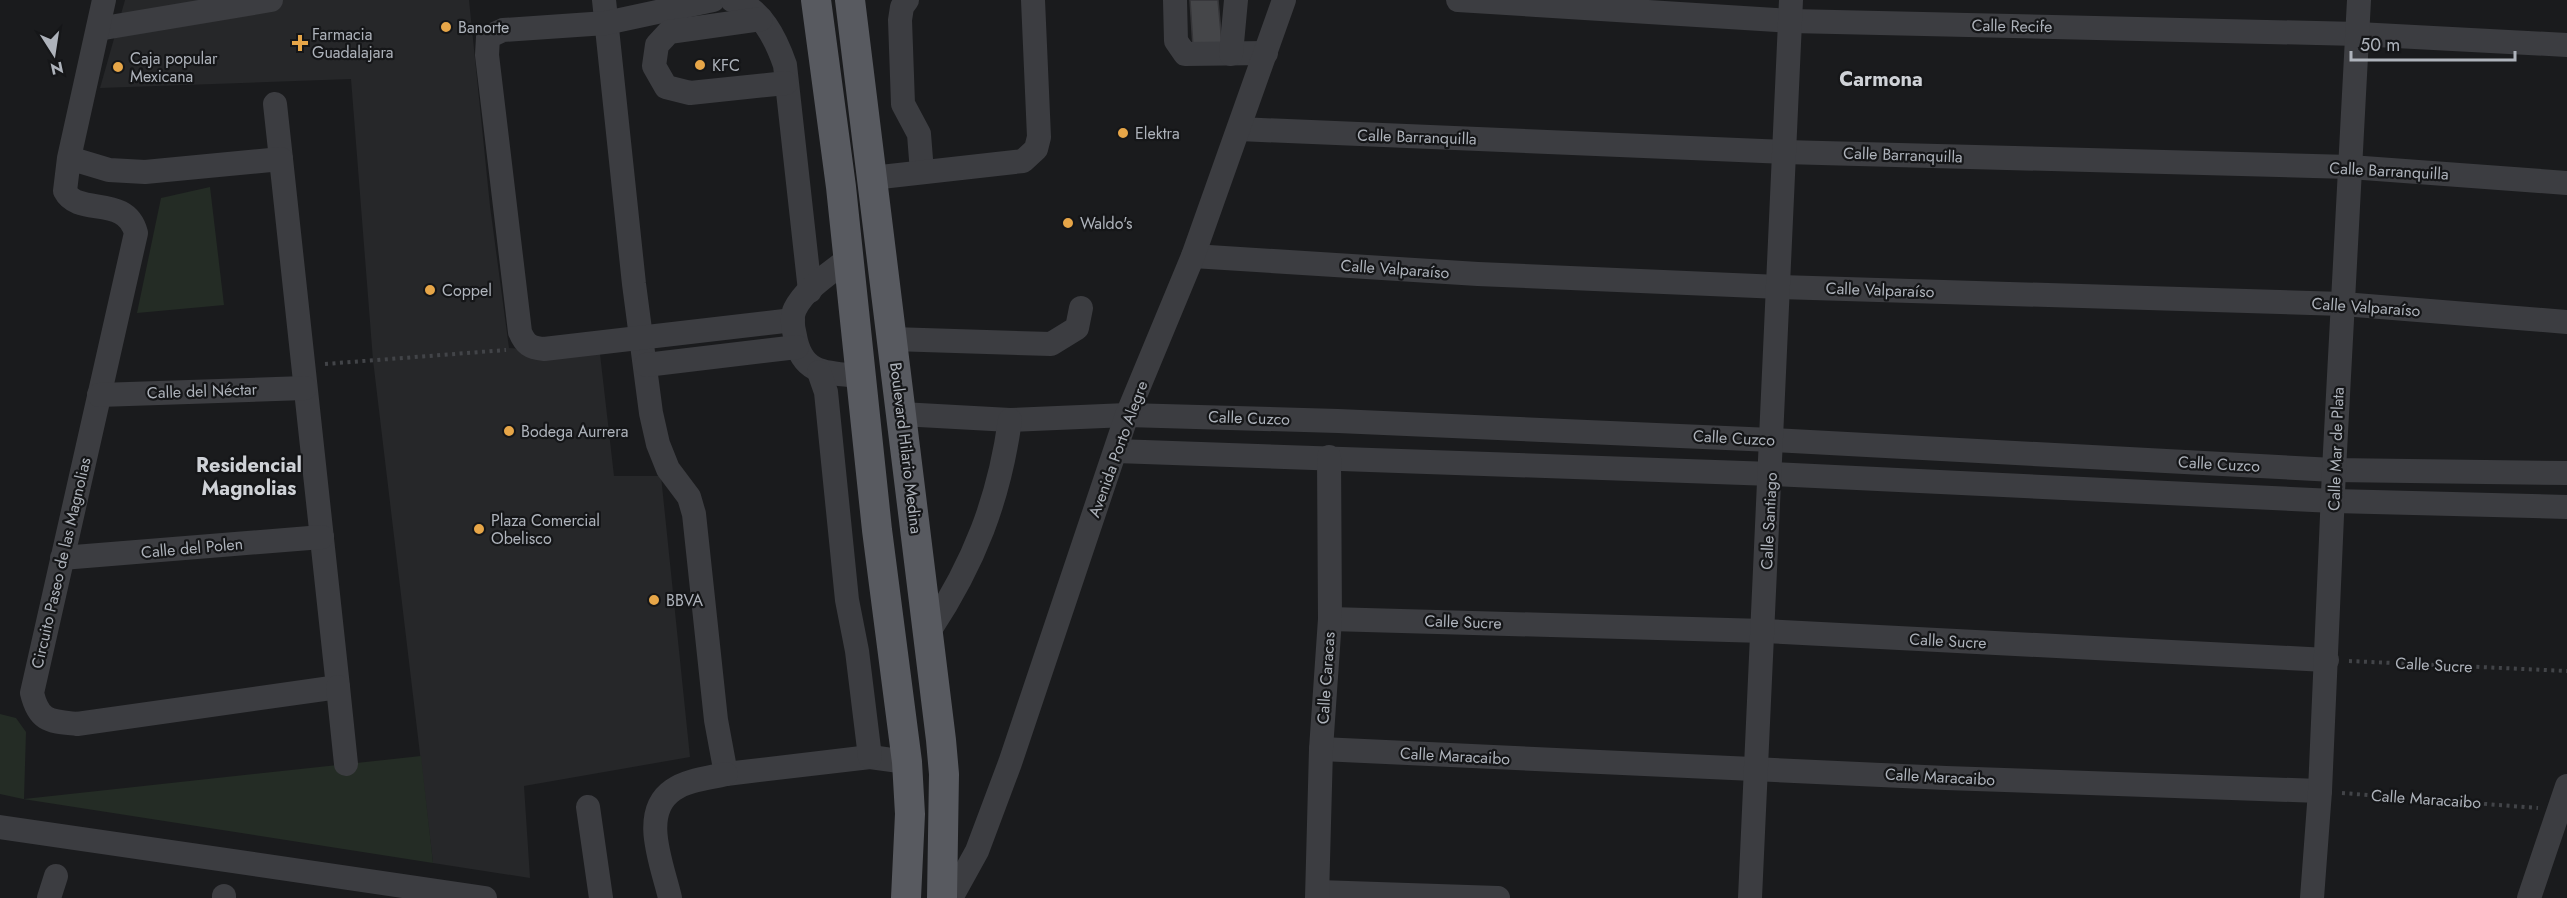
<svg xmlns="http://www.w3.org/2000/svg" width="2567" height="898" font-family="Jost,sans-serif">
<rect width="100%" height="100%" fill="#1a1b1d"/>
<polygon fill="#262729" points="125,0 469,0 490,206 509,348 600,354 614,476 661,476 690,757 524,786 530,878 433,863 373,360 351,79 100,88"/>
<g fill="#242c25">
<polygon points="210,187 224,305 137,313 161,198"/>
<polygon points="0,714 16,718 26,732 24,799 421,756 433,863 23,799 0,794"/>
</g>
<polygon fill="#454649" stroke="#353538" stroke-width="1.5" points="1190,0 1218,0 1222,44 1193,47"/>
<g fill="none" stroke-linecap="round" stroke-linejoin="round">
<g stroke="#424448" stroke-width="4" stroke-dasharray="3 4.5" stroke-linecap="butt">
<polyline points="325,364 506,350"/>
<polyline points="2349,661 2567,671"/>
<polyline points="2342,793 2538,808"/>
</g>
<g stroke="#3c3d41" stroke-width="24">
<polyline points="604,0 634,284 651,413 658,444 668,469 689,497 694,514 716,720 726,774 870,757 907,762"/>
<path d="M713,0l-107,23 -103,7 -15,7 -1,18 33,277c5,12 10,16 24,17l249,-29"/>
<path d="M732,0c29,7 44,39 53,65l25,226"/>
<polyline points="907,0 902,7 900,20 903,104 919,134 922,172"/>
<polyline points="1175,0 1176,41 1185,54 1266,53"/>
<polyline points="1458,0 1791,21 2358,34 2567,45"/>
<polyline points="761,19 669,32 657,45 654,66 666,87 690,93 786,83"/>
<polyline points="98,29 271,0"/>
<polyline points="1231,54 1236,0"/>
<polyline points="275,104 281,159"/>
<polyline points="1239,129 1784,152 2350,167 2567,183"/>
<path d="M69,158l40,12 36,2 136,-13 57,528 -261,37c-27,-3 -38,-2 -45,-31l104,-460c-10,-39 -58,-16 -71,-42l4,-33 35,-158"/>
<polyline points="872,178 1023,161 1036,149 1039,137 1033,0"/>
<polyline points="1193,256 1478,274 1780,287 2343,304 2567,322"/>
<path d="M849,258c-17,14 -44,30 -54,51 -4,8 -2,19 0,27 7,40 33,37 67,40"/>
<polyline points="892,339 1051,344 1077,328 1081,308"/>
<polyline points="646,365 797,347"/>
<polyline points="819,372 826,392 847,600 857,651 870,757"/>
<polyline points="99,395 305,388"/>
<polyline points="901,414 1010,420 1127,415 1338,421 1772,440 2334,470 2567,473"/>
<polyline points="1116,451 1772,474 2334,501 2567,507"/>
<polyline points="62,558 322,537"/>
<polyline points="1330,619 1764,631 2327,660"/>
<path d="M930,630c44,-67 69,-130 80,-210"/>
<polyline points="338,687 346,764"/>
<polyline points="1321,749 1946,778 2320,791"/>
<polyline points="588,807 601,898"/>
<polyline points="0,827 485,898"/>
<polyline points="1318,892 1498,898"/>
<polyline points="49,898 56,876"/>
<polyline points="224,898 224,896"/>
<path d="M670,898c-7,-32 -31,-85 3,-108 14,-10 36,-12 53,-16"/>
<polyline points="951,898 977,851 1010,763 1127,415 1193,256 1284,0"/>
<polyline points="1317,898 1321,749 1330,619 1329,457"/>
<polyline points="1750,898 1791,0"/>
<polyline points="2312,898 2320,791 2334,470 2359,0"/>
<polyline points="2529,898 2567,786"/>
</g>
<g stroke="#585a60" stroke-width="30">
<polyline points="816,0 841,187 877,530 907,762 910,814 906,898"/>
<polyline points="850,0 941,740 944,774 942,898"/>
</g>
</g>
<g fill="#e7a648" stroke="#151618" stroke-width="2">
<circle cx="446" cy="27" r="6"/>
<path d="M297 34h6v6h6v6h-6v6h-6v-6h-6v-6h6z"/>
<circle cx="700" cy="65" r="6"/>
<circle cx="118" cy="67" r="6"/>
<circle cx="1123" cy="133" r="6"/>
<circle cx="1068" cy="223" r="6"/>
<circle cx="430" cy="290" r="6"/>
<circle cx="509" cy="431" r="6"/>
<circle cx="479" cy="529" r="6"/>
<circle cx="654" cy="600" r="6"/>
</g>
<g text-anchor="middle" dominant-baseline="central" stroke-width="4.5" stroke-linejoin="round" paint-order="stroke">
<g font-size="16" fill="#aeb3bb" stroke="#151618">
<text transform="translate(2012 26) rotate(1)">Calle Recife</text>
<text transform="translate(1417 137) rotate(2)">Calle Barranquilla</text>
<text transform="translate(1903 155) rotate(2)">Calle Barranquilla</text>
<text transform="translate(2389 171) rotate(3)">Calle Barranquilla</text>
<text transform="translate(1395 269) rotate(4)">Calle Valparaíso</text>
<text transform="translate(1880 290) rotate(2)">Calle Valparaíso</text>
<text transform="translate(2366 307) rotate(4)">Calle Valparaíso</text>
<text transform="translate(202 391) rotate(-2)">Calle del Néctar</text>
<text transform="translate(1249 418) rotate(2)">Calle Cuzco</text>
<text transform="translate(1734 438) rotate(3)">Calle Cuzco</text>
<text transform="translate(906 448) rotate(83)">Boulevard Hilario Medina</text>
<text transform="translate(1118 449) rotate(-70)">Avenida Porto Alegre</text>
<text transform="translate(2336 449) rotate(-88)">Calle Mar de Plata</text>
<text transform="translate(2219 464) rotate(3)">Calle Cuzco</text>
<text transform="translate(1769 521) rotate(-87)">Calle Santiago</text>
<text transform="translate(192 548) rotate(-5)">Calle del Polen</text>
<text transform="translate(61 563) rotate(-77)">Circuito Paseo de las Magnolias</text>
<text transform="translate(1463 622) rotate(2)">Calle Sucre</text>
<text transform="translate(1948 641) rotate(3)">Calle Sucre</text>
<text transform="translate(2434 665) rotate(3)">Calle Sucre</text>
<text transform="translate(1326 678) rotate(-86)">Calle Caracas</text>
<text transform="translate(1455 756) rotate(3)">Calle Maracaibo</text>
<text transform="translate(1940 777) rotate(3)">Calle Maracaibo</text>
<text transform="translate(2426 799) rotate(4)">Calle Maracaibo</text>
</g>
<g font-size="16" fill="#aeb3bb" stroke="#151618" text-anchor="start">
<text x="458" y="27">Banorte</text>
<text x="312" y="34">Farmacia<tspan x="312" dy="18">Guadalajara</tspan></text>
<text x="130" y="58">Caja popular<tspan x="130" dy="18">Mexicana</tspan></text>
<text x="712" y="65">KFC</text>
<text x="1135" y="133">Elektra</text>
<text x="1080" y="223">Waldo's</text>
<text x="442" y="290">Coppel</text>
<text x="521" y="431">Bodega Aurrera</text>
<text x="491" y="520">Plaza Comercial<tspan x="491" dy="18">Obelisco</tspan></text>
<text x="666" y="600">BBVA</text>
</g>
<g font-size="20" font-weight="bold" fill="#cfd2d7" stroke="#151618">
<text x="1881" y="79">Carmona</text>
<text x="249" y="465">Residencial<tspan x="249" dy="23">Magnolias</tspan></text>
</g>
</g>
<g transform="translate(54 54) rotate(168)" stroke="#151618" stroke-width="4.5" paint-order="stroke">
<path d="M0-4.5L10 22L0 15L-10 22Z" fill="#aeb3bb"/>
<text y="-9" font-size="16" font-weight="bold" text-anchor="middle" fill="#aeb3bb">N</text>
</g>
<path d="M2351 51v9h164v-9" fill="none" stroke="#aeb3bb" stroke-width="3"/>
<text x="2360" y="51" font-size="18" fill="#aeb3bb" stroke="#151618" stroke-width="4.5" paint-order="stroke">50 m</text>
</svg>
